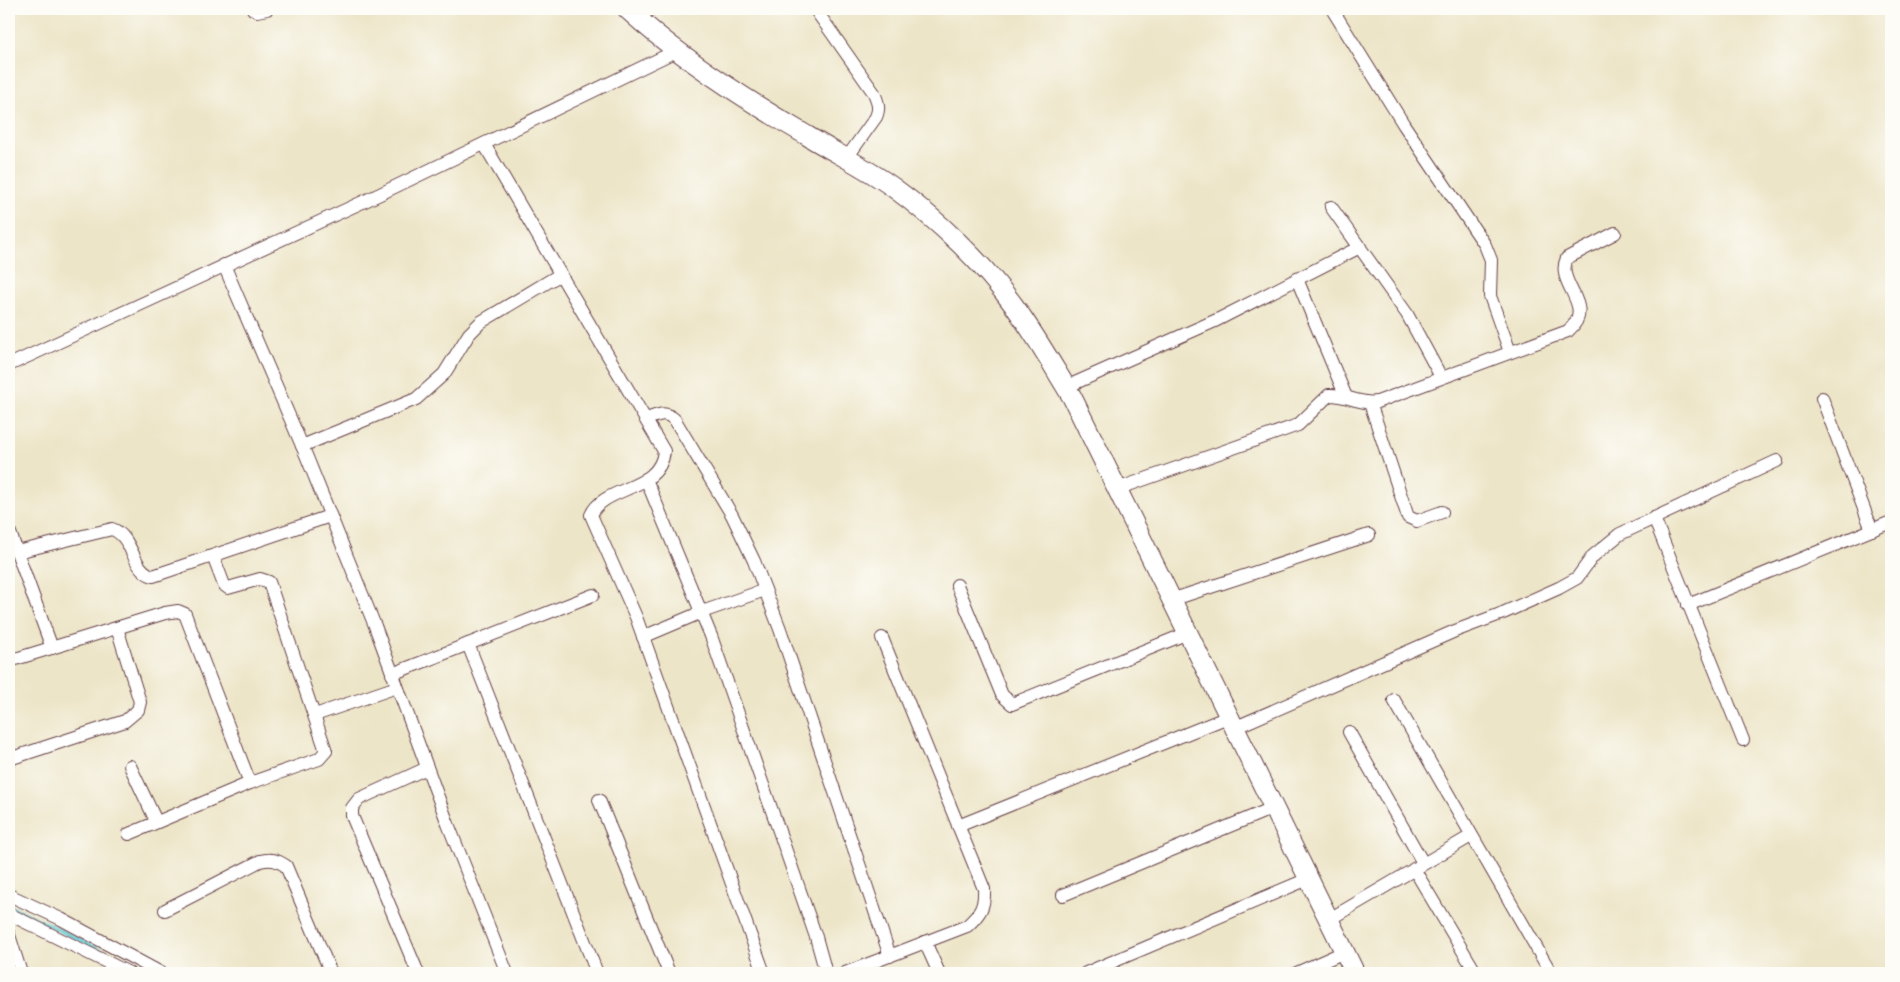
<svg xmlns="http://www.w3.org/2000/svg" width="1900" height="982" font-family="Itim,sans-serif">
<rect width="100%" height="100%" fill="#fdfcf7"/>
<filter id="ink" filterUnits="userSpaceOnUse"><feTurbulence type="fractalNoise" baseFrequency=".02" numOctaves="2"/><feDisplacementMap in="SourceGraphic" scale="10" xChannelSelector="R" yChannelSelector="G"/><feConvolveMatrix kernelMatrix="1 2 1 2 8 2 1 2 1" color-interpolation-filters="sRGB"/></filter>
<filter id="wash" filterUnits="userSpaceOnUse"><feTurbulence type="fractalNoise" baseFrequency=".0096" numOctaves="4" result="noise"/><feDisplacementMap in="SourceGraphic" scale="20" xChannelSelector="R" yChannelSelector="G"/><feGaussianBlur stdDeviation="1.12" result="paint"/><feColorMatrix in="noise" values="0 0 0 0 0 0 0 0 0 0 0 0 0 0 0 0 0 1.4 0 .05"/><feComposite in="paint" operator="in"/></filter>
<g filter="url(#wash)">
<rect width="100%" height="100%" fill="#ede5c8"/>
<g fill="none" stroke-linecap="round" stroke-linejoin="round">
<polyline stroke="#5dc9d5" stroke-width="4.5" points="9,906 88,944 143,973"/>
</g>
</g>
<g filter="url(#ink)">
<g fill="none" stroke-linecap="round" stroke-linejoin="round">
<defs>
<g id="street">
<polyline points="253,9 257,11 267,9"/>
<path d="M815,9l59,84c4,9 6,15 2,24l-30,42"/>
<polyline points="1332,9 1404,125 1485,245 1491,260 1490,296 1510,352"/>
<polyline points="637,18 651,9"/>
<path d="M484,144l180,307c-4,41 -60,34 -73,64l45,102 128,356"/>
<polyline points="1331,207 1407,314 1441,377"/>
<polyline points="224,265 306,455 375,626 448,824 507,973"/>
<polyline points="1297,279 1346,397"/>
<polyline points="9,365 380,194 678,50"/>
<polyline points="1066,387 1217,320 1360,247"/>
<polyline points="1822,398 1872,530"/>
<polyline points="1370,403 1408,517 1417,521 1442,512"/>
<path d="M647,419c11,-4 18,-9 28,1l57,95 22,46 26,68 110,327"/>
<polyline points="302,446 416,399 444,374 469,334 481,322 561,274"/>
<polyline points="646,479 711,636 816,937 826,973"/>
<path d="M1117,489l181,-64 31,-30c17,-1 31,10 48,7l191,-71c30,-26 -14,-46 -1,-73l48,-25"/>
<polyline points="1654,518 1743,740"/>
<polyline points="9,530 52,648"/>
<path d="M17,552l95,-23c22,8 19,41 41,47l177,-60"/>
<polyline points="957,585 1002,695 1012,704 1188,633"/>
<polyline points="1171,600 1369,535"/>
<polyline points="1688,605 1891,522"/>
<polyline points="643,637 702,612 765,590"/>
<polyline points="468,644 597,973"/>
<polyline points="9,661 165,613 178,611 185,614 250,783"/>
<polyline points="392,674 593,595"/>
<polyline points="1394,700 1551,973"/>
<polyline points="315,715 397,687"/>
<polyline points="1234,728 1455,631 1503,613 1559,588 1577,578 1593,556 1620,534 1777,461"/>
<polyline points="1349,732 1423,863"/>
<polyline points="9,759 125,721 138,710 140,702 117,628"/>
<polyline points="130,766 156,821"/>
<polyline points="599,800 669,973"/>
<polyline points="958,826 1228,717"/>
<polyline points="129,834 250,783 319,759 326,751 269,582 260,579 228,588 224,585 213,556"/>
<polyline points="1414,869 1476,973"/>
<polyline points="9,895 61,919 161,973"/>
<polyline points="1063,895 1273,808"/>
<path d="M165,910l95,-49c11,-3 17,-1 26,5l45,107"/>
<polyline points="9,914 129,973"/>
<polyline points="1328,920 1471,836"/>
<polyline points="9,935 21,973"/>
<polyline points="925,942 939,973"/>
<polyline points="418,973 352,816 352,808 359,799 427,768"/>
<path d="M845,973l122,-47c13,-12 18,-19 17,-37l-102,-251"/>
<polyline points="1086,973 1308,879"/>
<polyline points="1297,973 1344,952"/>
</g>
<path id="secondary" d="M627,9c51,47 119,91 179,126 29,18 61,33 88,53 44,32 89,75 121,119 21,29 38,59 57,90l283,576"/>
</defs>
<use href="#street" stroke="#623d43" stroke-width="14"/>
<use href="#secondary" stroke="#623d43" stroke-width="21"/>
<use href="#street" stroke="#fff" stroke-width="12"/>
<use href="#secondary" stroke="#fff" stroke-width="19"/>
</g>
</g>
<rect width="1900" height="982" fill="none" stroke="#fdfcf7" stroke-width="30"/>
</svg>
